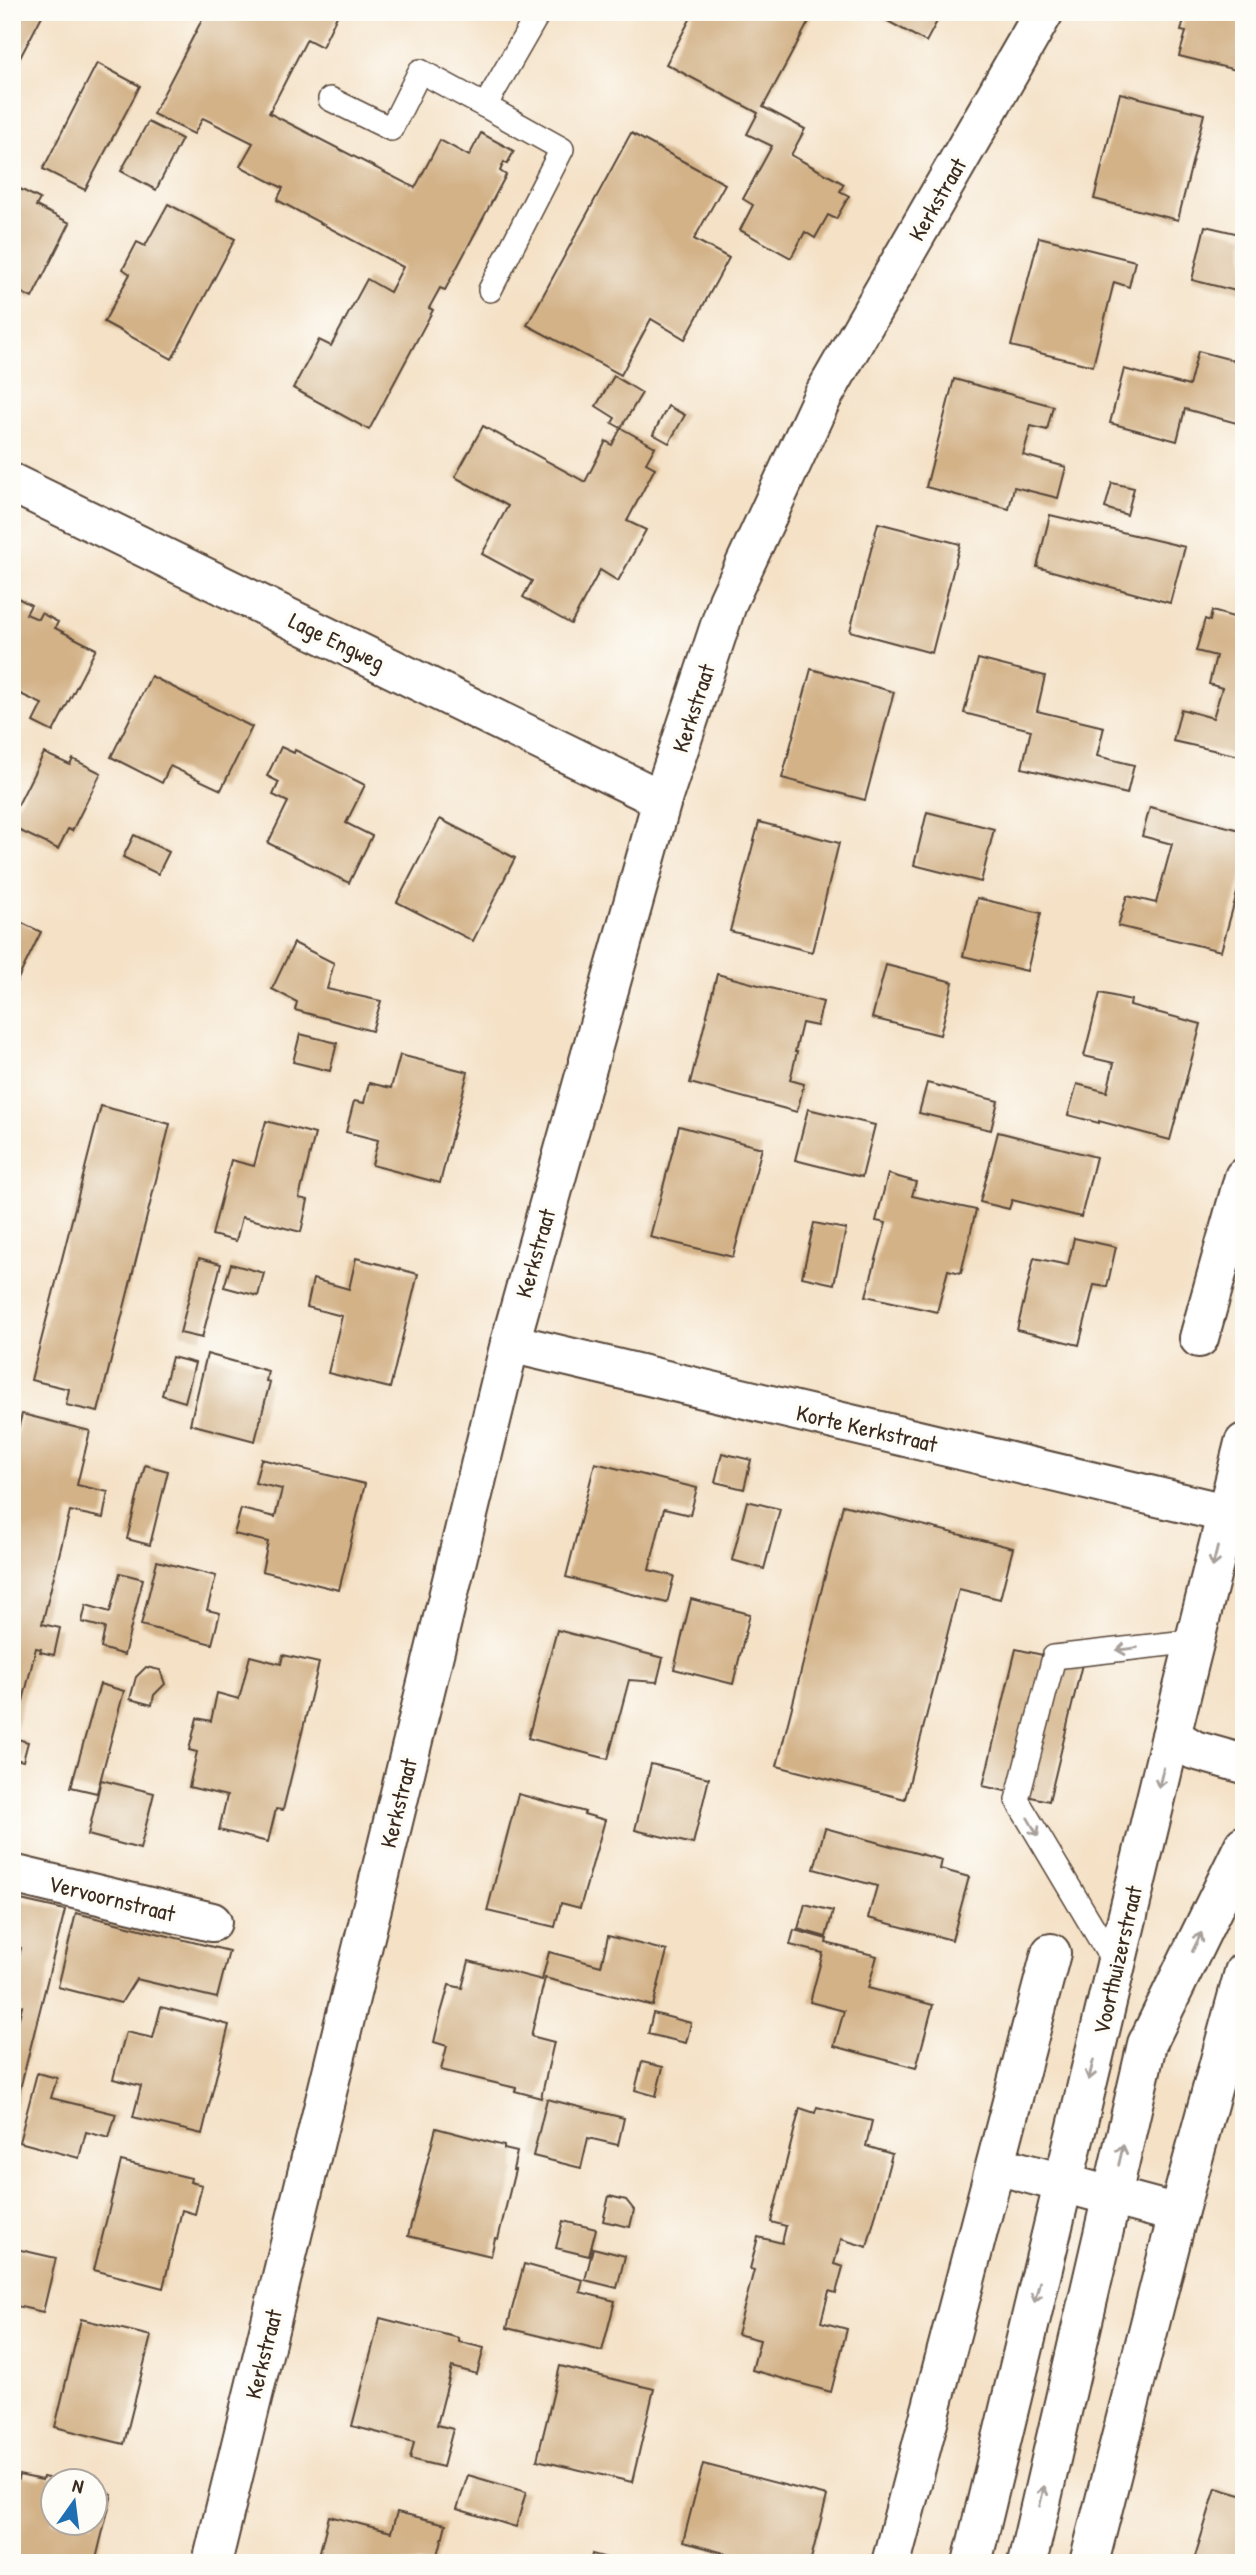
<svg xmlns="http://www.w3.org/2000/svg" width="1256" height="2575" font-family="'Patrick Hand',sans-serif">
<rect width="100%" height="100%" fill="#fdfcf7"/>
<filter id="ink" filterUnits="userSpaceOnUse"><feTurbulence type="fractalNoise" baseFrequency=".0143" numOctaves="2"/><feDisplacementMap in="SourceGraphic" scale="14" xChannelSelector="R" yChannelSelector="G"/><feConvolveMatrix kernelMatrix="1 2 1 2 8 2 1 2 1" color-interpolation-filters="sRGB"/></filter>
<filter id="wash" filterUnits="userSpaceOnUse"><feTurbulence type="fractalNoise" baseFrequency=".00686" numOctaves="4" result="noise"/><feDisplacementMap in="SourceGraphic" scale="28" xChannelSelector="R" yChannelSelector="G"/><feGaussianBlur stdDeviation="1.57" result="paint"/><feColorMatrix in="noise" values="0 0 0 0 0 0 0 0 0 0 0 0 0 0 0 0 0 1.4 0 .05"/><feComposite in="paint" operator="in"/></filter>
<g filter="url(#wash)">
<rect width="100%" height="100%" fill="#f4e1c6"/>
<g id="blocks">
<g fill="#d3b288">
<polygon points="12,12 44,12 12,73"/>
<polygon points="206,12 339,12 322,47 307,39 269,113 415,188 440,140 469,156 481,133 514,151 507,164 504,162 500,171 506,175 445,290 440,288 429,308 433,310 369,430 293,388 319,340 331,346 367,279 390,292 403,267 277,200 283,188 240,166 253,143 203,118 194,134 153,114"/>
<polygon points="694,12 814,12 763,107 805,129 791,155 844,184 840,191 849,196 836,219 828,215 815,238 805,232 791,258 740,230 753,205 743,199 772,146 747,134 758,113 666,64"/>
<polygon points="871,12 942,12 926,42"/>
<polygon points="1186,12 1244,12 1244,72 1179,56 1186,32 1181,31"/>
<polygon points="97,63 140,86 85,190 43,169"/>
<polygon points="1120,93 1204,114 1178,220 1094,199"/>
<polygon points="148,122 182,139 156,190 121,171"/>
<polygon points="631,133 725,184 694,239 729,258 685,339 651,319 621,375 527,325"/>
<polygon points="12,185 40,199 36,206 70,223 32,298 12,288"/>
<polygon points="168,204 235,239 172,359 104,322 130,274 123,269 137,242 145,246"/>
<polygon points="1205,226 1244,235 1244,293 1192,280"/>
<polygon points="1039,237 1135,261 1129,287 1114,282 1093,366 1011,346"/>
<polygon points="1198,351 1244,363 1244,425 1185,409 1177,441 1110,423 1124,369 1189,386"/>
<polygon points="614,376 642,393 621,428 612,423 615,418 596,406"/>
<polygon points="954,379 1053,406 1047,430 1031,426 1023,455 1066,467 1058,498 1014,487 1009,509 926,487"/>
<polygon points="668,406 685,415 669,443 653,434"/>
<polygon points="483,426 585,482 606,441 612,445 621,428 655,447 646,463 655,468 627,521 646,530 618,581 600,570 571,624 523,597 532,581 482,554 508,506 455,477"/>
<polygon points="1112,483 1134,488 1127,515 1105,508"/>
<polygon points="1050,515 1185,547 1170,603 1037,567"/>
<polygon points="878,523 960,544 932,653 850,631"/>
<polygon points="12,595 31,605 26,614 38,619 41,613 58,622 55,628 96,649 53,732 33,722 42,704 12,690"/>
<polygon points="1212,611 1244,620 1244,757 1173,741 1181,709 1213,718 1222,688 1209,684 1216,656 1196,651 1205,619 1210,621"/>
<polygon points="978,659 1045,676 1037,711 1104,727 1097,756 1134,765 1127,794 1022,768 1031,730 964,713"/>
<polygon points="811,669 894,692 865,800 782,778"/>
<polygon points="151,676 252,727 221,790 170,766 162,783 111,757"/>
<polygon points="281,747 294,753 295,750 365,785 346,823 372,836 349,883 268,843 288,802 273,795 279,782 267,776"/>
<polygon points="44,753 70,765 73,759 101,773 72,831 68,829 58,849 12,827 12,802 18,805"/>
<polygon points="1150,807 1244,831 1244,868 1221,951 1118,926 1127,896 1156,903 1172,844 1142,836"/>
<polygon points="927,812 994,829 981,882 914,865"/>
<polygon points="440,819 515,858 473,941 397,902"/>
<polygon points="759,822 839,843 812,952 730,931"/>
<polygon points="134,835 169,852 158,874 123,857"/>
<polygon points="977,898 1041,913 1027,971 963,956"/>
<polygon points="12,918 41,932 12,991"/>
<polygon points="294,943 334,963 327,989 381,1001 372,1031 295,1010 297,1002 272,989"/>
<polygon points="886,965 953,982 940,1035 872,1018"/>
<polygon points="717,974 823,1002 817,1026 802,1023 795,1052 797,1052 790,1080 804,1084 797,1112 690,1083"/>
<polygon points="1100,993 1131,1000 1130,1005 1201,1024 1170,1140 1099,1121 1099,1123 1068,1115 1077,1084 1107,1092 1114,1063 1084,1056"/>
<polygon points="300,1034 337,1043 330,1071 293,1062"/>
<polygon points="400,1055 468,1072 440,1183 372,1165 378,1140 346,1132 354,1101 364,1103 369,1083 391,1088"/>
<polygon points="927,1083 998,1101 991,1130 919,1113"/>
<polygon points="101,1106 170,1124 98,1412 66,1405 69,1389 31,1380"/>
<polygon points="808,1109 875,1125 862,1177 795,1160"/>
<polygon points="266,1121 315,1134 299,1198 308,1200 301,1232 242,1217 236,1241 212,1235 231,1160 254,1166"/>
<polygon points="679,1126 762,1148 733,1257 650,1237"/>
<polygon points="998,1132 1096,1157 1081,1217 1012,1200 1009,1209 980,1202"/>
<polygon points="888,1174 916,1182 912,1196 976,1210 961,1273 948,1270 937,1312 866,1296 886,1223 876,1221"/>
<polygon points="814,1223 846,1229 834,1284 802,1277"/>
<polygon points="1074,1238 1116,1247 1107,1287 1094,1285 1079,1345 1017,1330 1034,1258 1068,1265"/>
<polygon points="199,1258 221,1264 202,1338 180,1333"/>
<polygon points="356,1258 418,1274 390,1388 328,1373 342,1316 307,1307 313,1279 349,1289"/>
<polygon points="231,1264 264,1273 258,1296 224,1287"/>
<polygon points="207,1354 268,1371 266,1381 270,1382 255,1441 190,1424"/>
<polygon points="172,1357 195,1363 185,1402 162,1395"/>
<polygon points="22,1414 90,1431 77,1485 108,1492 103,1518 70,1511 42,1624 60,1628 54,1655 40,1652 41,1649 36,1648 14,1738 28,1742 23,1761 12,1758 12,1453"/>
<polygon points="722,1453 751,1460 744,1489 715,1482"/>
<polygon points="261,1459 365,1484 339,1590 262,1571 268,1542 234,1534 241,1509 275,1517 282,1489 255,1483"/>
<polygon points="595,1463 697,1488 690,1515 664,1509 649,1570 674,1576 667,1603 566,1577"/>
<polygon points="145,1465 168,1471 150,1545 127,1539"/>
<polygon points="747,1501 780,1509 764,1569 732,1560"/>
<polygon points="843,1505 1013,1548 1000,1599 959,1589 905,1799 777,1766"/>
<polygon points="157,1561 216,1576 207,1610 220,1613 212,1644 141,1625"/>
<polygon points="120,1573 143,1579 124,1655 101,1648 105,1628 82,1622 86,1605 110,1612"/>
<polygon points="691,1599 750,1614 733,1684 674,1669"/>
<polygon points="557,1630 663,1658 657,1682 629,1680 608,1759 528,1738"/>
<polygon points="1016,1649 1082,1664 1049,1801 983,1786"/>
<polygon points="283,1655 319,1663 283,1810 276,1809 268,1842 219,1830 227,1796 189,1787 197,1752 189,1750 197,1718 211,1721 217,1693 239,1699 250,1656 281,1664"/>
<polygon points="146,1667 160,1670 165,1684 154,1695 152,1705 130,1699 136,1677"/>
<polygon points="100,1684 124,1691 97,1793 71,1787"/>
<polygon points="651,1764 709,1778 693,1844 635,1830"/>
<polygon points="101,1780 154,1793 140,1849 88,1835"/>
<polygon points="518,1794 585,1812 584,1814 605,1820 580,1908 561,1903 555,1927 487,1911"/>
<polygon points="825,1828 942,1860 940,1869 969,1877 952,1940 868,1918 877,1886 814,1869"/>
<polygon points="12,1898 65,1910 13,2117 12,2045 22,2006 12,2003 12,1982 21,1948 12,1946"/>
<polygon points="805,1904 833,1911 826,1937 798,1929"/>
<polygon points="76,1913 229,1951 217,1998 136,1979 121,2003 58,1987"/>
<polygon points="794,1930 827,1939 826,1943 877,1956 868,1988 933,2005 916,2068 834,2046 844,2011 810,2002 823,1953 790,1945"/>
<polygon points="608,1936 667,1951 653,2006 545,1978 531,2036 554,2042 541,2098 515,2091 516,2088 441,2070 447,2046 434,2042 441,2013 449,1985 462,1988 469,1961 542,1980 549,1952 601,1966"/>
<polygon points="161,2007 229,2025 202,2134 133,2117 141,2086 113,2079 126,2032 153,2038"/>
<polygon points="653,2013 691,2023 686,2043 648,2034"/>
<polygon points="642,2062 663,2067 656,2096 635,2090"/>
<polygon points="37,2073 57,2078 51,2098 116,2114 109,2138 86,2132 79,2158 19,2142"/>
<polygon points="547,2099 624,2118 618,2145 588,2138 581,2168 533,2156"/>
<polygon points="817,2107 872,2121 866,2146 892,2154 867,2247 841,2239 834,2264 843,2267 836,2293 829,2291 821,2322 847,2329 831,2392 752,2370 760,2340 737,2334 754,2270 750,2269 758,2237 782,2243 786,2226 771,2222 800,2108 815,2113"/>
<polygon points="436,2128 504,2146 504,2149 517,2152 513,2170 515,2170 498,2239 495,2238 491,2256 408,2236"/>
<polygon points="121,2161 191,2178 190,2182 202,2185 195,2214 182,2210 163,2288 94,2270"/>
<polygon points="609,2196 626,2200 634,2210 630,2227 603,2221"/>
<polygon points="563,2221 596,2229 589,2256 556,2248"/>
<polygon points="12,2248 56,2258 43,2312 12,2305"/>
<polygon points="593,2248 625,2256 617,2288 585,2280"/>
<polygon points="524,2264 583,2280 580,2292 615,2301 602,2351 507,2328"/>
<polygon points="380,2318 459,2338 459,2342 484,2348 477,2374 452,2367 437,2425 453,2429 443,2467 410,2459 414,2442 352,2426"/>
<polygon points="81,2319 151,2336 124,2444 55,2427"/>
<polygon points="560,2366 654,2389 632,2482 537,2460"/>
<polygon points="703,2464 827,2496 810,2563 762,2563 683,2542"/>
<polygon points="19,2475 42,2480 43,2477 52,2479 52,2523 94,2523 94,2490 112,2494 95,2563 12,2563 12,2502"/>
<polygon points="468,2475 526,2492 516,2527 457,2509"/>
<polygon points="1216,2488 1244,2496 1244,2563 1193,2563"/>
<polygon points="397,2512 446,2524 436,2563 317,2563 329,2516 391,2532"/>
<polygon points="592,2554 622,2562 622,2563 590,2563"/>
</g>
</g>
</g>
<g filter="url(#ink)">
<use href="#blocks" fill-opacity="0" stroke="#574537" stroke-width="2"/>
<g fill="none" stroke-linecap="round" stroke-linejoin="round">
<defs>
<g id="service">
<polyline points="330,99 391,129 420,71 485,106"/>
<polyline points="490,290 562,149 485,106 539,12"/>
<polyline points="1116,1966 1017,1800 1054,1657 1195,1641"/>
</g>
<g id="minor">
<polyline points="12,483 662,800"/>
<polyline points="1199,1338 1244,1177"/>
<polyline points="510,1343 1225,1513"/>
<polyline points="12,1874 212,1922"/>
<polyline points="996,2165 1178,2214"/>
<polyline points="212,2563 510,1343 662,800 728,601 822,398 1044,12"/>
<polyline points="891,2563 1051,1953"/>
<polyline points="1089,2563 1178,2214 1244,1972"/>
</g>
<g id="secondary">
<polyline points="1171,1736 1194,1750 1244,1764"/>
<polyline points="972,2563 1171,1736 1244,1443"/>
<polyline points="1027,2563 1147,2044 1244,1845"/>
</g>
</defs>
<use href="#service" stroke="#574537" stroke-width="26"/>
<use href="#minor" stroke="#574537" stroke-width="42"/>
<use href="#secondary" stroke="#574537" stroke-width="42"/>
<use href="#service" stroke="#fff" stroke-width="23"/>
<use href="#minor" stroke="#fff" stroke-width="38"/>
<use href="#secondary" stroke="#fff" stroke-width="38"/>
</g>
<defs><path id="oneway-shaft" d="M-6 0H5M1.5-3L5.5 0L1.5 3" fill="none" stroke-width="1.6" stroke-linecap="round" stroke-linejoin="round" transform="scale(1.75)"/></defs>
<g stroke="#a79f9a">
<use href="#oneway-shaft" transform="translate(1215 1557) rotate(104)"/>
<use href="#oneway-shaft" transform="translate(1127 1649) rotate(173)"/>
<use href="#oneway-shaft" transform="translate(1161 1778) rotate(103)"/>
<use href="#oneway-shaft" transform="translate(1033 1827) rotate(60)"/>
<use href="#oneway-shaft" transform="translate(1197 1942) rotate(-64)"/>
<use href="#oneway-shaft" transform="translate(1091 2070) rotate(104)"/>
<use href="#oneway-shaft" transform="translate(1121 2155) rotate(-77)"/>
<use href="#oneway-shaft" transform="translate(1037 2292) rotate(104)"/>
<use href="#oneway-shaft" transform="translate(1042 2496) rotate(-77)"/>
</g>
</g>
<g text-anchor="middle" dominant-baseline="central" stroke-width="7" stroke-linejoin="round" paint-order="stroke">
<g font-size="23" fill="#3b2a1e" stroke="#fdfcf7">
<text transform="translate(937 199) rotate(-60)">Kerkstraat</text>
<text transform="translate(337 641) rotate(26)">Lage Engweg</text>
<text transform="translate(693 708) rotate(-72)">Kerkstraat</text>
<text transform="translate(535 1253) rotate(-74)">Kerkstraat</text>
<text transform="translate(867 1428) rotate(13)">Korte Kerkstraat</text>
<text transform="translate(398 1803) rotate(-76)">Kerkstraat</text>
<text transform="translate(112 1898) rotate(14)">Vervoornstraat</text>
<text transform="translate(1117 1960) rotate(-77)">Voorthuizerstraat</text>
<text transform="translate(263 2354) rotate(-76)">Kerkstraat</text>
</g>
</g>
<rect width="1256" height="2575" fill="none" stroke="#fdfcf7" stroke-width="42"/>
<g transform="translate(74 2502) rotate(14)"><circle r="33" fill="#fdfcf7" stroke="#afa8a0" stroke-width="2"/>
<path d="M0-5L12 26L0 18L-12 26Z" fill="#1f6fb2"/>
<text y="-10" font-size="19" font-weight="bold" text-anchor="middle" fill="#3b2a1e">N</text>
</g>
</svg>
